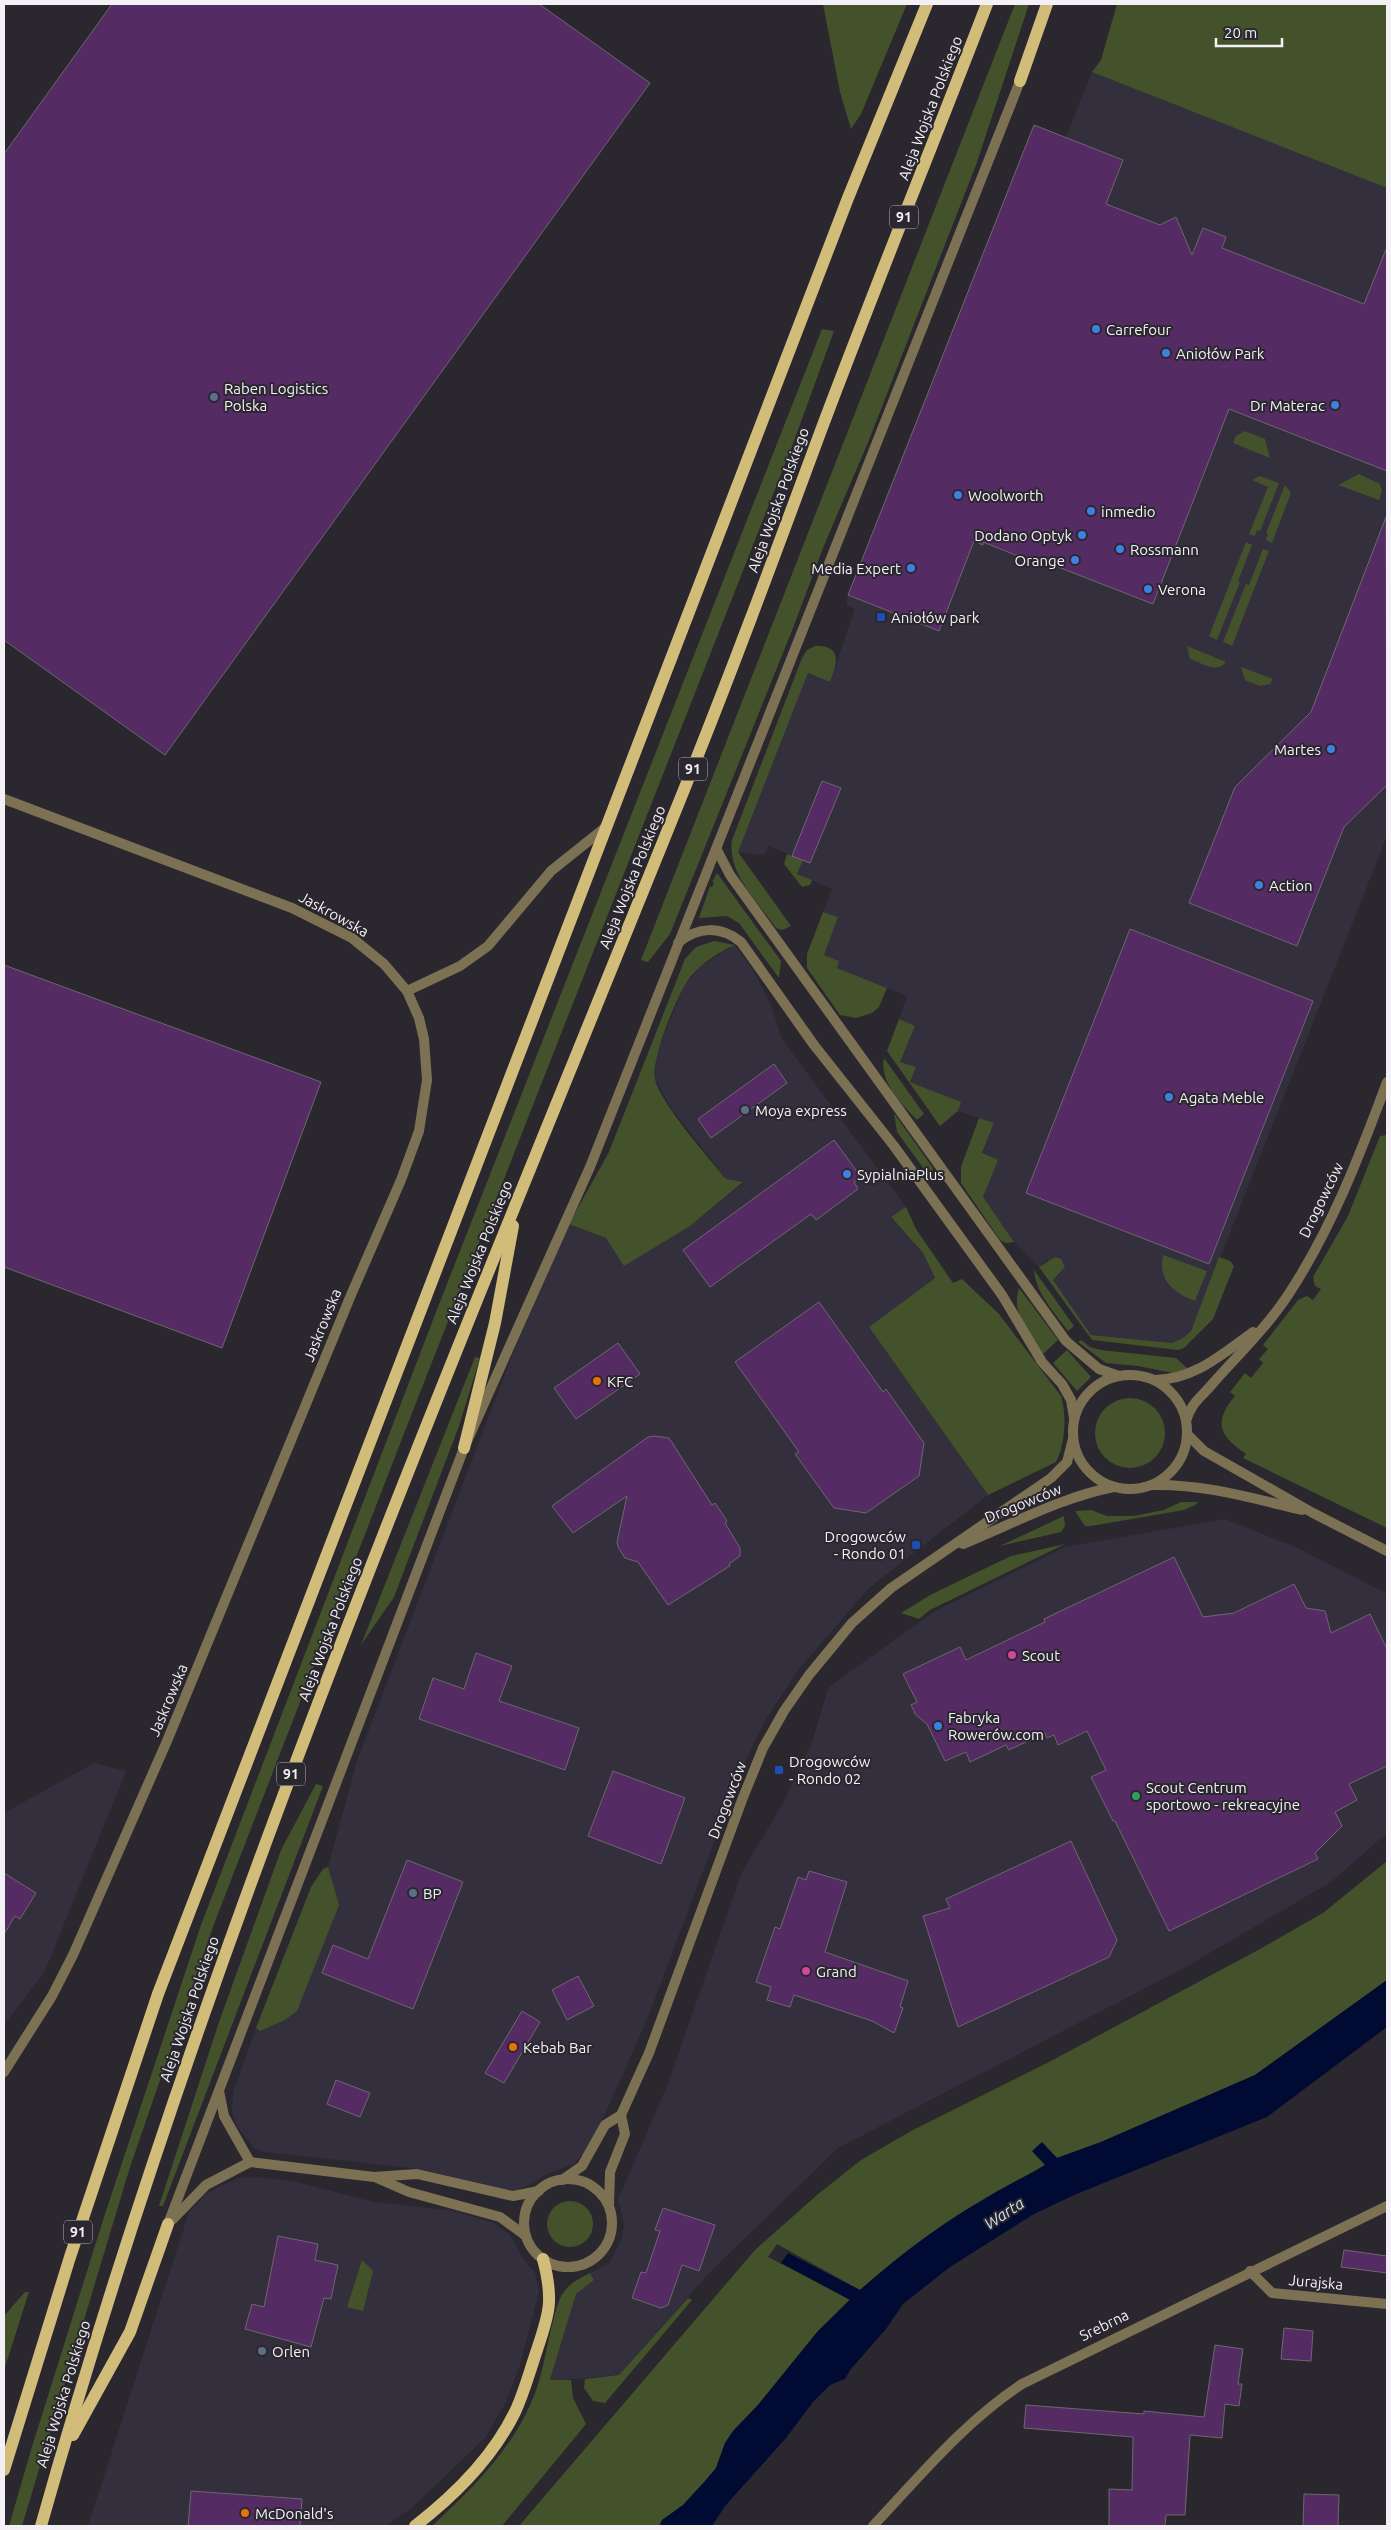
<svg xmlns="http://www.w3.org/2000/svg" width="1391" height="2530" font-family="Ubuntu,sans-serif">
<rect width="100%" height="100%" fill="#2a272f"/>
<g fill="#342f3c">
<polygon points="1092,72 1387,188 1387,836 1191,1331 1183,1338 1172,1343 1091,1335 1053,1280 1061,1273 1047,1260 1039,1267 1014,1242 983,1197 997,1160 982,1154 994,1123 958,1111 960,1102 910,1082 900,1062 915,1026 899,1019 907,996 837,968 824,955 838,917 823,912 832,889 797,874 803,860 768,846 764,855 738,852 808,673 830,682 855,609 846,605 848,595 1034,125 1066,137"/>
<polygon points="735,945 751,967 771,1004 782,1039 906,1207 891,1218 923,1253 935,1278 869,1327 988,1495 869,1588 799,1669 767,1717 741,1770 647,2020 606,2112 585,2152 574,2164 547,2174 527,2186 516,2190 506,2189 419,2169 264,2152 254,2148 236,2125 232,2112 233,2092 256,2028 260,2031 338,1905 328,1867 357,1761 511,1358 569,1224 606,1238 624,1265 690,1226 743,1183 726,1179 671,1108 655,1079 656,1060 660,1045 683,988 699,967"/>
<polygon points="1225,1519 1298,1548 1387,1594 1387,1833 1331,1882 1186,1967 838,2148 710,2272 619,2375 550,2381 576,2294 594,2280 590,2273 609,2263 622,2239 624,2223 618,2199 667,2086 742,1872 782,1805 811,1744 829,1687 935,1611 1065,1547"/>
<polygon points="94,1763 126,1771 45,1971 4,2025 4,1813"/>
<polygon points="256,2177 292,2181 374,2202 449,2210 492,2222 510,2235 523,2258 535,2273 539,2292 520,2365 506,2402 485,2438 414,2506 386,2526 88,2526 189,2212 205,2195 216,2188 239,2178"/>
</g>
<g fill="#43522b">
<polygon points="823,4 907,4 861,114 851,129 840,92"/>
<polygon points="1015,4 1029,4 976,165 869,440 823,548 793,628 670,934 648,962 641,960"/>
<polygon points="1117,4 1387,4 1387,188 1092,72 1101,60"/>
<polygon points="822,329 834,331 794,441 412,1413 214,1924 130,2167 22,2526 9,2526 31,2450 104,2217 201,1925 436,1312"/>
<polygon points="1245,431 1265,439 1270,458 1233,443 1236,436"/>
<polygon points="1359,474 1380,484 1382,491 1379,500 1338,485"/>
<polygon points="1260,476 1279,483 1260,531 1257,530 1255,536 1249,534 1268,487 1252,480"/>
<polygon points="1285,485 1291,493 1272,543 1266,540 1268,534 1266,533"/>
<polygon points="1246,542 1252,545 1238,581 1240,582 1217,640 1209,636"/>
<polygon points="1263,549 1269,551 1232,646 1223,642 1246,584 1249,585"/>
<path d="M815,646c28,-1 22,18 15,36l-22,-9 -70,179 53,74 -9,4 -6,-2c-18,-26 -49,-55 -44,-88l70,-182 5,-8z"/>
<path d="M1187,646l39,16c-9,12 -24,1 -36,-3z"/>
<polygon points="1241,667 1273,679 1270,684 1260,686 1245,680"/>
<polygon points="787,854 803,860 797,874 812,880 810,885 802,887 784,864"/>
<polygon points="717,873 781,961 779,978 739,923 727,916 699,918 710,886 712,887 714,883 712,882"/>
<polygon points="823,912 838,917 824,955 839,961 837,968 887,988 879,1007 872,1013 856,1018 840,1015 807,968 807,954"/>
<path d="M714,941l21,4c-16,7 -33,18 -44,31 -13,16 -40,82 -36,103 5,24 54,79 71,100l17,3 -53,44 -66,40 -18,-28 -37,-14 40,-72 76,-193 11,-12z"/>
<polygon points="899,1019 915,1026 900,1062 916,1067 910,1082 961,1102 958,1111 940,1126 887,1051"/>
<path d="M884,1058l40,56 -7,6c-16,-16 -38,-39 -33,-62z"/>
<polygon points="894,1113 933,1168 932,1180 897,1132"/>
<polygon points="979,1118 994,1123 982,1153 998,1160 983,1197 1014,1242 1006,1243 1000,1240 961,1183 961,1167"/>
<path d="M1387,1135v393l-144,-70 3,-4c-27,-18 -33,-32 -11,-58l-5,-4 15,-19 6,5 12,-15 -4,-4 9,-10 -5,-4 35,-45 9,-4 6,4 8,-11 -6,-3 -2,-9 35,-61 32,-80z"/>
<path d="M906,1207l10,22 37,54 9,-4 37,35 62,82c6,19 4,49 -5,66l-68,33 -119,-168 66,-49 -12,-25 -32,-36z"/>
<path d="M1163,1255l44,16 -12,30c-21,-8 -37,-20 -32,-46z"/>
<polygon points="1055,1257 1061,1259 1065,1267 1053,1280 1091,1335 1172,1343 1183,1338 1191,1331 1219,1257 1230,1261 1234,1266 1213,1319 1184,1348 1178,1350 1092,1340 1039,1267"/>
<path d="M1034,1270l40,56 -6,5c-13,-18 -32,-37 -34,-61z"/>
<path d="M1019,1288l39,52 -15,14c-15,-19 -32,-42 -24,-66z"/>
<polygon points="1081,1340 1090,1347 1101,1350 1176,1358 1188,1369 1173,1373 1138,1366 1106,1363 1078,1342"/>
<polygon points="1067,1350 1091,1377 1077,1391 1053,1363"/>
<polygon points="475,1357 480,1358 459,1426 394,1597 361,1645"/>
<circle cx="1130" cy="1433" r="35"/>
<polygon points="1181,1502 1198,1502 1195,1505 1184,1510 1091,1526 1085,1526 1075,1511 1091,1510 1107,1516 1134,1516 1164,1510"/>
<polygon points="1064,1516 1065,1526 1061,1532 1000,1546"/>
<polygon points="1065,1544 930,1610 919,1619 901,1613 932,1594 1011,1556"/>
<polygon points="316,1784 323,1786 163,2206 159,2206 219,2022 281,1850"/>
<path d="M1387,1861v119l-132,95 -154,67 -44,16 -15,-15 3,22c-17,11 -36,19 -54,30 -47,27 -90,59 -131,95l-83,-46 -9,13 82,42 -32,32 -60,74 -25,26 -8,12 -9,25 -10,12 -23,25 -19,14 -4,7h-141l236,-276 62,-55 44,-35 50,-29 138,-69 211,-113 63,-36z"/>
<polygon points="328,1867 339,1905 297,2011 285,2020 260,2031 256,2028 311,1887 323,1869"/>
<circle cx="570" cy="2224" r="23"/>
<polygon points="362,2260 373,2271 363,2311 347,2307"/>
<path d="M590,2273l4,7 -18,14 -26,86h21l2,18 13,26 -84,102h-70c45,-42 89,-85 107,-145 6,-18 15,-77 24,-88 7,-10 17,-15 27,-20z"/>
<polygon points="25,2292 29,2292 4,2370 4,2316"/>
<polygon points="688,2298 692,2300 605,2403 593,2401 584,2388 585,2379 619,2375"/>
</g>
<path fill="#000a32" d="M1387,1980v47l-120,90 -193,78 -40,19 -84,53 -47,37 -17,25 -36,41 -5,9 -15,6 -17,17 -27,36 -61,68 -13,20h-53l3,-6 21,-15 23,-25 10,-12 9,-25 8,-12 25,-26 60,-74 32,-31 -69,-37 7,-10 72,37c41,-36 83,-68 131,-95 18,-11 36,-19 54,-30l-13,-14 10,-9 15,16 44,-16 154,-67z"/>
<g fill="#552b63" stroke="#6d676f">
<polygon points="112,4 539,4 650,83 165,755 4,640 4,154"/>
<polygon points="1034,125 1123,160 1106,204 1160,225 1176,217 1192,255 1203,228 1226,237 1222,248 1364,304 1387,247 1387,471 1229,409 1153,604 1030,556 1028,560 983,542 983,545 974,541 939,631 848,595"/>
<polygon points="1386,517 1387,785 1344,827 1297,946 1189,903 1235,787 1311,712"/>
<polygon points="822,781 841,788 810,863 792,856"/>
<polygon points="1130,929 1313,1001 1209,1264 1026,1193"/>
<polygon points="4,965 321,1082 222,1348 4,1267"/>
<polygon points="774,1064 787,1083 711,1138 698,1119"/>
<polygon points="834,1140 861,1177 854,1182 858,1189 816,1220 811,1214 710,1287 683,1250"/>
<polygon points="819,1302 883,1392 886,1389 924,1443 919,1476 866,1513 834,1508 795,1454 799,1452 735,1362"/>
<polygon points="618,1343 640,1374 576,1419 554,1388"/>
<polygon points="654,1436 669,1438 712,1505 715,1503 727,1521 725,1523 740,1548 740,1556 729,1564 730,1566 668,1605 638,1562 625,1558 618,1547 617,1542 627,1496 573,1533 552,1506 648,1437"/>
<polygon points="1174,1557 1203,1617 1234,1613 1294,1584 1306,1608 1325,1611 1331,1633 1370,1614 1387,1649 1387,1766 1349,1784 1357,1800 1335,1812 1342,1826 1315,1853 1318,1859 1169,1931 1115,1821 1113,1821 1091,1777 1106,1770 1087,1731 1058,1745 1054,1735 1047,1738 1045,1733 1009,1750 1006,1745 970,1762 966,1752 945,1761 927,1724 916,1715 911,1705 917,1702 903,1674 960,1647 966,1660 1045,1622 1044,1619"/>
<polygon points="476,1653 512,1666 499,1701 579,1728 565,1770 419,1719 433,1678 464,1689"/>
<polygon points="613,1771 685,1798 661,1864 588,1836"/>
<polygon points="1071,1841 1117,1940 1109,1957 958,2027 923,1916 950,1908 946,1899"/>
<polygon points="407,1860 463,1882 413,2009 322,1973 333,1945 368,1959"/>
<polygon points="809,1871 847,1882 825,1952 908,1981 900,2007 903,2008 894,2033 872,2021 794,1995 790,2007 767,2000 771,1987 756,1982 775,1927 780,1929 798,1877 806,1880"/>
<polygon points="4,1873 36,1893 20,1919 15,1916 4,1934"/>
<polygon points="578,1976 594,2006 567,2020 552,1990"/>
<polygon points="522,2011 540,2022 504,2083 485,2073"/>
<polygon points="336,2080 370,2093 360,2117 327,2104"/>
<polygon points="663,2208 715,2225 699,2271 682,2265 668,2305 661,2308 632,2298 641,2272 646,2273 660,2231 655,2230"/>
<polygon points="278,2236 318,2244 315,2260 338,2265 331,2299 324,2298 311,2347 245,2329 252,2304 264,2307"/>
<polygon points="1344,2250 1387,2256 1387,2273 1341,2267"/>
<polygon points="1284,2328 1313,2331 1311,2361 1281,2359"/>
<polygon points="1215,2345 1243,2349 1238,2384 1242,2384 1239,2406 1225,2404 1222,2438 1190,2435 1185,2515 1166,2515 1165,2526 1109,2526 1109,2489 1132,2490 1133,2437 1024,2428 1026,2405 1144,2414 1144,2411 1204,2417"/>
<polygon points="191,2491 302,2499 300,2526 188,2526"/>
<polygon points="1304,2494 1339,2495 1338,2526 1303,2526"/>
</g>
<g fill="none" stroke-linecap="round" stroke-linejoin="round">
<g stroke="#7c7253" stroke-width="10">
<polyline points="4,799 292,908 352,938 384,964 407,991 419,1018 424,1039 427,1080 419,1131 401,1180 351,1295 167,1741 73,1955 52,1996 4,2072"/>
<polyline points="717,850 730,875 1066,1341 1099,1369 1119,1376"/>
<path d="M678,943c20,-17 43,-17 63,-1l73,103 80,101 108,149 40,67 20,22 9,16 3,18"/>
<polyline points="407,991 460,966 488,946 551,871 606,827"/>
<circle cx="1130" cy="1432" r="57"/>
<path d="M1154,1380c40,0 68,-26 99,-48"/>
<path d="M1186,1421c6,-20 15,-23 28,-39 25,-28 53,-55 74,-87 43,-65 72,-140 99,-213"/>
<polyline points="1187,1434 1204,1451 1313,1513 1387,1551"/>
<path d="M1152,1485c53,-1 99,13 150,25"/>
<path d="M963,1544c49,-20 99,-47 151,-57"/>
<polyline points="219,2091 224,2116 250,2162"/>
<polyline points="377,2178 409,2192 500,2217 526,2236"/>
<circle cx="568" cy="2223" r="44"/>
<polyline points="562,2180 582,2166 605,2125 621,2115 649,2053 742,1800 763,1748 784,1711 809,1675 852,1623 891,1588 1051,1478 1067,1462 1073,1439"/>
<polyline points="609,2205 610,2172 625,2134 621,2115"/>
<polyline points="172,2220 206,2185 250,2162 374,2177 417,2174 513,2196 539,2191"/>
<polyline points="168,2224 464,1448 590,1167 1020,81"/>
<polyline points="1250,2271 1272,2293 1387,2304"/>
<path d="M873,2526c47,-50 91,-104 149,-142l365,-178"/>
</g>
<g stroke="#d1bc7a" stroke-width="12">
<polyline points="1020,81 1047,4"/>
<polyline points="464,1448 495,1323 513,1226"/>
<polyline points="73,2435 130,2332 168,2224"/>
<polyline points="4,2470 70,2257 158,1994 848,198 927,4"/>
<path d="M41,2526c165,-587 406,-1149 634,-1714 51,-125 98,-252 145,-379 54,-144 112,-286 167,-429"/>
<path d="M415,2526c39,-30 78,-69 100,-114 8,-17 13,-35 19,-53 14,-43 21,-55 9,-100"/>
</g>
</g>
<g fill="#3f7fe0" stroke="#2a272f" stroke-width="2">
<circle cx="1096" cy="329" r="5"/>
<circle cx="1166" cy="353" r="5"/>
<circle cx="1335" cy="405" r="5"/>
<circle cx="958" cy="495" r="5"/>
<circle cx="1091" cy="511" r="5"/>
<circle cx="1082" cy="535" r="5"/>
<circle cx="1120" cy="549" r="5"/>
<circle cx="1075" cy="560" r="5"/>
<circle cx="911" cy="568" r="5"/>
<circle cx="1148" cy="589" r="5"/>
<circle cx="1331" cy="749" r="5"/>
<circle cx="1259" cy="885" r="5"/>
<circle cx="1169" cy="1097" r="5"/>
<circle cx="847" cy="1174" r="5"/>
<circle cx="938" cy="1726" r="5"/>
</g>
<g fill="#5c6f8a" stroke="#2a272f" stroke-width="2">
<circle cx="214" cy="397" r="5"/>
<circle cx="745" cy="1110" r="5"/>
<circle cx="413" cy="1893" r="5"/>
<circle cx="262" cy="2351" r="5"/>
</g>
<g fill="#1a4fb4" stroke="#2a272f" stroke-width="2">
<rect x="876" y="612" width="10" height="10" rx="2.5"/>
<rect x="911" y="1540" width="10" height="10" rx="2.5"/>
<rect x="774" y="1765" width="10" height="10" rx="2.5"/>
</g>
<g fill="#e8710a" stroke="#2a272f" stroke-width="2">
<circle cx="597" cy="1381" r="5"/>
<circle cx="513" cy="2047" r="5"/>
<circle cx="245" cy="2513" r="5"/>
</g>
<g fill="#d1479c" stroke="#2a272f" stroke-width="2">
<circle cx="1012" cy="1655" r="5"/>
<circle cx="806" cy="1971" r="5"/>
</g>
<circle fill="#2e9e5b" stroke="#2a272f" stroke-width="2" cx="1136" cy="1796" r="5"/>
<g text-anchor="middle" dominant-baseline="central" stroke-width="4" stroke-linejoin="round" paint-order="stroke">
<g fill="#2a272f" stroke="#b7b4ba" stroke-width="1">
<rect x="890" y="205.5" width="28" height="23" rx="4"/>
<rect x="679" y="757.5" width="28" height="23" rx="4"/>
<rect x="277" y="1762.5" width="28" height="23" rx="4"/>
<rect x="64" y="2220.5" width="28" height="23" rx="4"/>
</g>
<g font-size="14" font-weight="bold" fill="#f3f1f6">
<text x="904" y="217">91</text>
<text x="693" y="769">91</text>
<text x="291" y="1774">91</text>
<text x="78" y="2232">91</text>
</g>
<g font-size="15" fill="#f3f1f6" stroke="#2a272f">
<text transform="translate(930 108) rotate(-69)">Aleja Wojska Polskiego</text>
<text transform="translate(778 500) rotate(-70)">Aleja Wojska Polskiego</text>
<text transform="translate(632 877) rotate(-68)">Aleja Wojska Polskiego</text>
<text transform="translate(334 914) rotate(29)">Jaskrowska</text>
<text transform="translate(1321 1200) rotate(-64)">Drogowców</text>
<text transform="translate(479 1252) rotate(-68)">Aleja Wojska Polskiego</text>
<text transform="translate(322 1325) rotate(-68)">Jaskrowska</text>
<text transform="translate(1023 1503) rotate(-22)">Drogowców</text>
<text transform="translate(330 1629) rotate(-69)">Aleja Wojska Polskiego</text>
<text transform="translate(168 1700) rotate(-67)">Jaskrowska</text>
<text transform="translate(727 1800) rotate(-69)">Drogowców</text>
<text transform="translate(189 2009) rotate(-71)">Aleja Wojska Polskiego</text>
<text transform="translate(1316 2282) rotate(5)">Jurajska</text>
<text transform="translate(1104 2325) rotate(-26)">Srebrna</text>
<text transform="translate(63 2394) rotate(-73)">Aleja Wojska Polskiego</text>
</g>
<g font-size="15" fill="#f3f1f6" stroke="#2a272f" text-anchor="start">
<text x="1106" y="329">Carrefour</text>
<text x="1176" y="353">Aniołów Park</text>
<text x="224" y="388">Raben Logistics<tspan x="224" dy="17">Polska</tspan></text>
<text x="1325" y="405" text-anchor="end">Dr Materac</text>
<text x="968" y="495">Woolworth</text>
<text x="1101" y="511">inmedio</text>
<text x="1072" y="535" text-anchor="end">Dodano Optyk</text>
<text x="1130" y="549">Rossmann</text>
<text x="1065" y="560" text-anchor="end">Orange</text>
<text x="901" y="568" text-anchor="end">Media Expert</text>
<text x="1158" y="589">Verona</text>
<text x="891" y="617">Aniołów park</text>
<text x="1321" y="749" text-anchor="end">Martes</text>
<text x="1269" y="885">Action</text>
<text x="1179" y="1097">Agata Meble</text>
<text x="755" y="1110">Moya express</text>
<text x="857" y="1174">SypialniaPlus</text>
<text x="607" y="1381">KFC</text>
<text x="906" y="1536" text-anchor="end">Drogowców<tspan x="906" dy="17">- Rondo 01</tspan></text>
<text x="1022" y="1655">Scout</text>
<text x="948" y="1717">Fabryka<tspan x="948" dy="17">Rowerów.com</tspan></text>
<text x="789" y="1761">Drogowców<tspan x="789" dy="17">- Rondo 02</tspan></text>
<text x="1146" y="1787">Scout Centrum<tspan x="1146" dy="17">sportowo - rekreacyjne</tspan></text>
<text x="423" y="1893">BP</text>
<text x="816" y="1971">Grand</text>
<text x="523" y="2047">Kebab Bar</text>
<text x="272" y="2351">Orlen</text>
<text x="255" y="2513">McDonald's</text>
</g>
<g font-size="16" font-style="italic" fill="#d4dff1" stroke="#2a272f">
<text transform="translate(1004 2213) rotate(-33)">Warta</text>
</g>
</g>
<rect width="1391" height="2530" fill="none" stroke="#f3f1f6" stroke-width="10"/>
<path d="M1216 38v8h66v-8" fill="none" stroke="#f3f1f6" stroke-width="2.5"/>
<text x="1224" y="38" font-size="15" fill="#f3f1f6" stroke="#2a272f" stroke-width="4" paint-order="stroke">20 m</text>
</svg>
